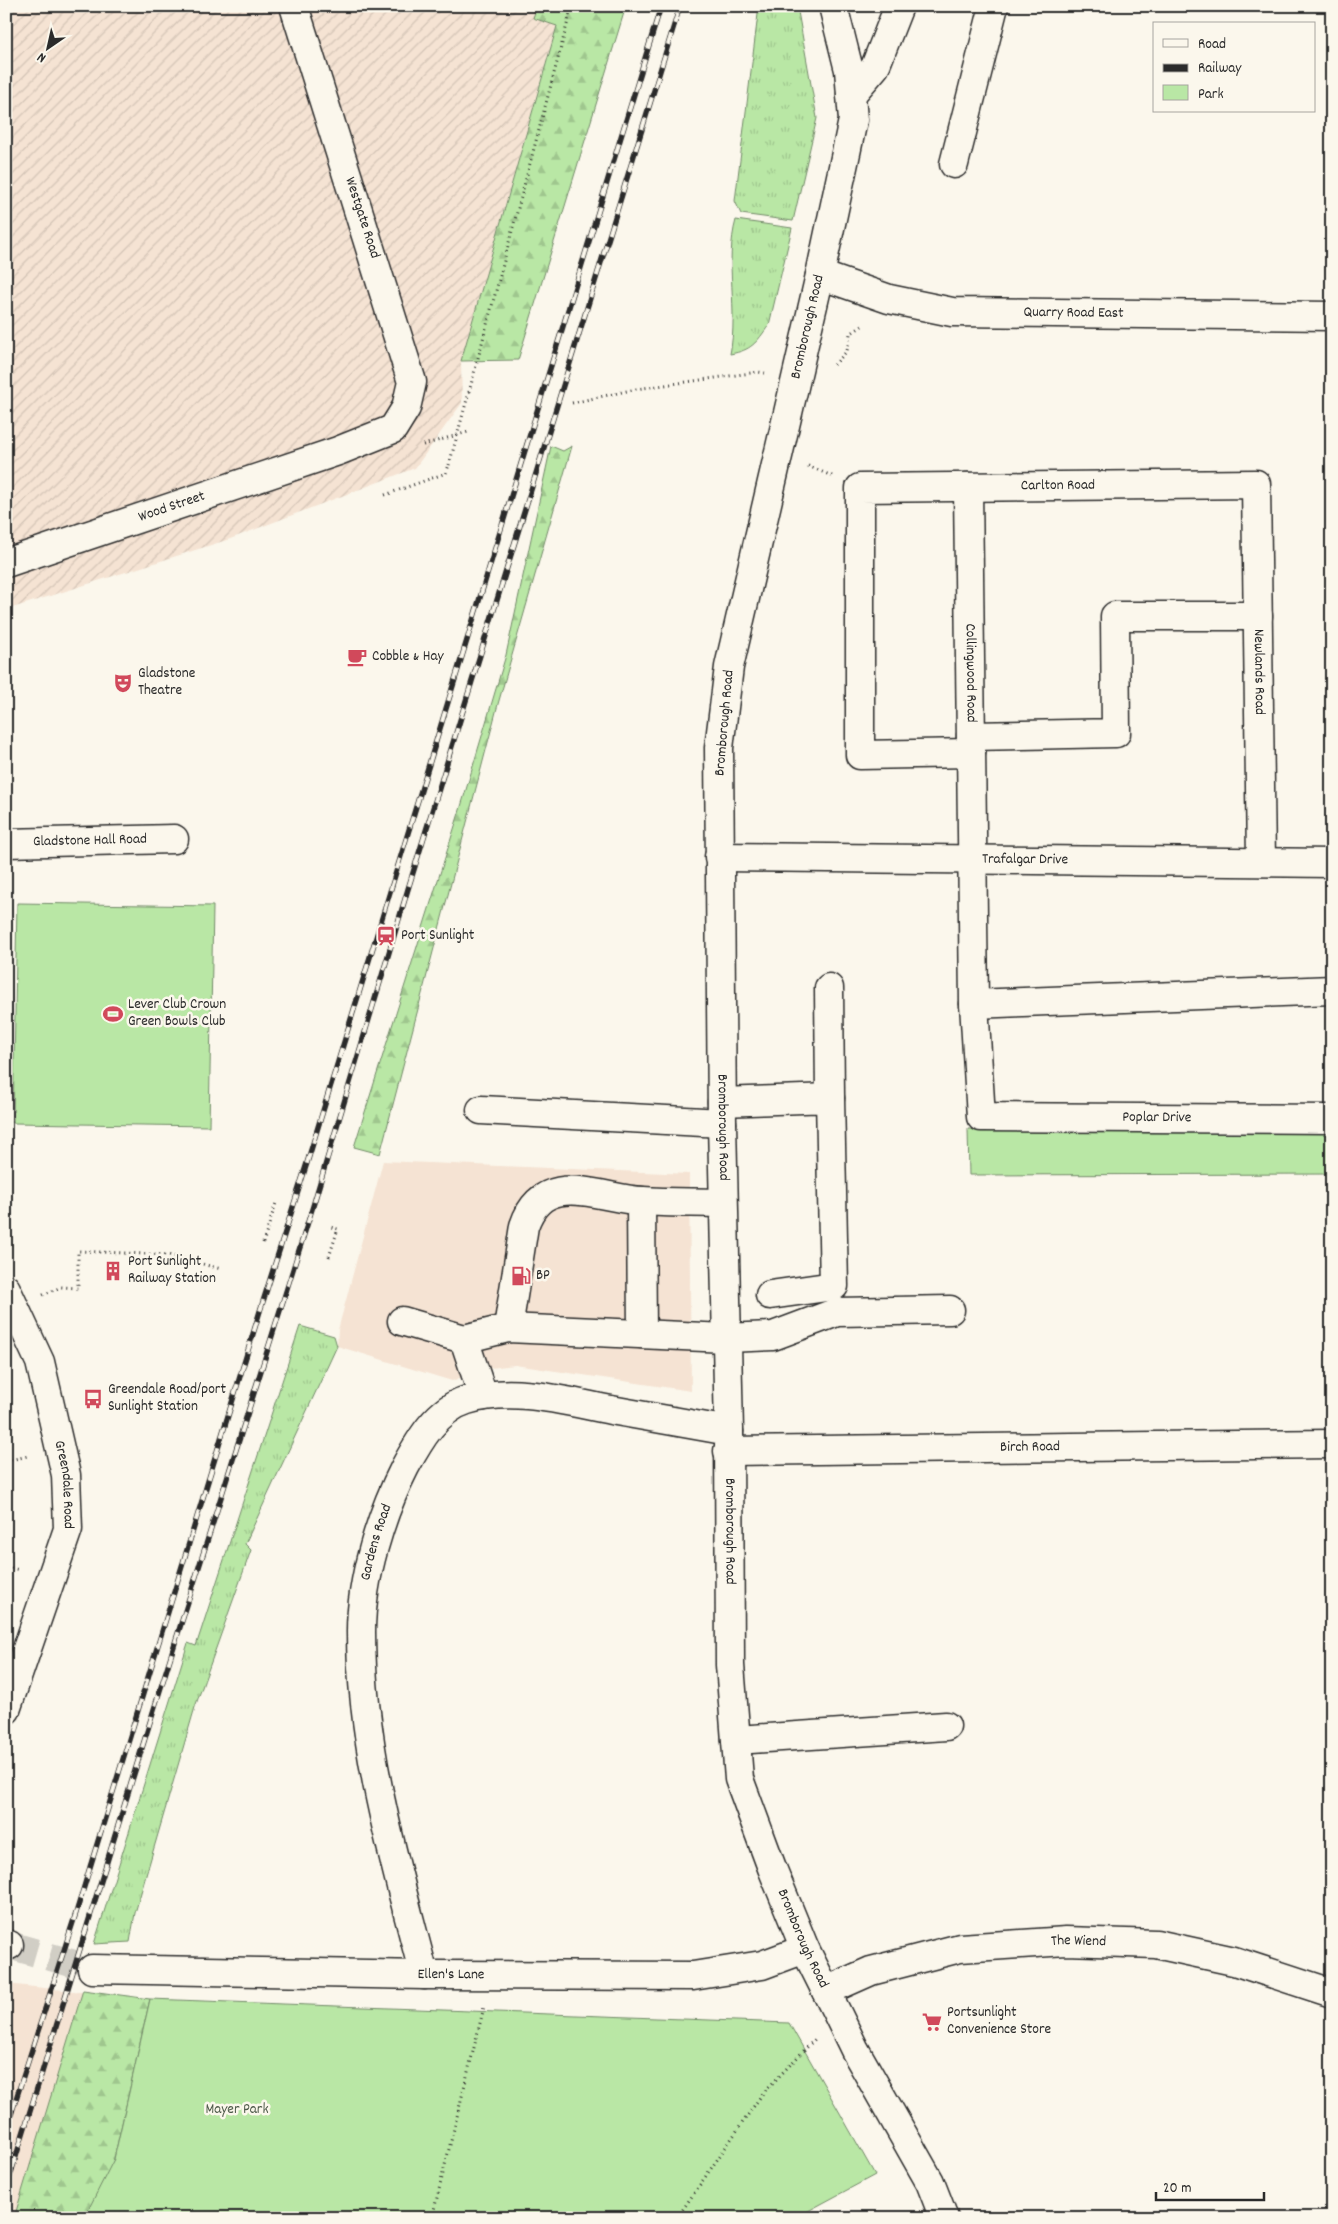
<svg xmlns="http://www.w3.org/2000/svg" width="1338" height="2224" font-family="Dekko,sans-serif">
<defs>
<pattern id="industrial-furrows" width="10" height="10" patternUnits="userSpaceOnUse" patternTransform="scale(1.25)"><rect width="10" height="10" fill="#f5e3d3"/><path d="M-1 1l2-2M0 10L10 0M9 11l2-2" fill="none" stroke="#d2c3b5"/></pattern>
<pattern id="grass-tufts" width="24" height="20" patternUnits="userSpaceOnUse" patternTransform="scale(1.25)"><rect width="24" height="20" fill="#b9e7a5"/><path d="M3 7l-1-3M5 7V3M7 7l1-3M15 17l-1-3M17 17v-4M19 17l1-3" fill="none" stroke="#9fc68e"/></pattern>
<pattern id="forest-firs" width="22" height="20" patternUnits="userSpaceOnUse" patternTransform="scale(1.25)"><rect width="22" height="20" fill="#b9e7a5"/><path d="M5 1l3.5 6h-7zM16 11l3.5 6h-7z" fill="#9fc68e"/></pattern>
</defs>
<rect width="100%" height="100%" fill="#fbf7ec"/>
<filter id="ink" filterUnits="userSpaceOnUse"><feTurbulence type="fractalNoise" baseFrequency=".02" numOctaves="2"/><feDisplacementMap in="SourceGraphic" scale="10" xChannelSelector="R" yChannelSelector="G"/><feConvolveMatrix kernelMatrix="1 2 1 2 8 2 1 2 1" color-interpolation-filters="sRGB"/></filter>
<g filter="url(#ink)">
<g fill="#f5e3d3">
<polygon points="383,1161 689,1174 691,1391 515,1365 482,1369 452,1381 337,1346 338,1330"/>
<polygon points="6,1984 150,1999 84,2218 6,2218"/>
</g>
<polygon fill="url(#industrial-furrows)" points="6,6 537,6 534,18 557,25 461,361 462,403 415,468 230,539 6,610"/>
<g fill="url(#grass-tufts)" stroke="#728968">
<polygon points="759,6 797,6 817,118 793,221 741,214 735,201"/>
<path d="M736,220l56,8 -23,97c-13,18 -17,25 -39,29 9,-44 -6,-91 6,-134z"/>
<polygon points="300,1326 334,1336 337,1346 245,1544 251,1550 195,1707 135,1913 130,1942 94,1944 188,1643 196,1646"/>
</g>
<g fill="url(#forest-firs)" stroke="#728968">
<polygon points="537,6 626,6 518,360 461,361 557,26 533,18"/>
<polygon points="551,446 563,451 572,446 498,704 380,1154 354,1147 460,810 506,655"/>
<polygon points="83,1990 150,1999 114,2159 96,2218 14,2218"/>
</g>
<g fill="#b9e7a5" stroke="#728968">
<polygon points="17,903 213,906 209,1126 13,1123"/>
<polygon points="968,1129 1332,1129 1332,1174 969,1175"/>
<polygon points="150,1999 789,2023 875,2175 795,2218 84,2218 114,2159"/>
</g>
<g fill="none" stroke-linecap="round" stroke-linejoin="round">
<polyline stroke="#d1cec5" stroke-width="28" stroke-dasharray="28 14" stroke-linecap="butt" points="9,1945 92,1969"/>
<defs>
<g id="minor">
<path id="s1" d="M833,6l16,64 4,50 -33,155 -91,392 -10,81 3,375 7,308 1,234 9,114 33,89 33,81 33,66 17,35 75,132 14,36"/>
<polyline points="851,95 875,67 899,6"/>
<polyline points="954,164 994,6"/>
<path id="s2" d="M820,275l69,24 63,13 380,4"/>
<path id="s3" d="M968,487l6,517 358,-14"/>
<path id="s4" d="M6,563l332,-112 55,-22 13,-21 6,-26 -118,-376"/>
<polyline points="971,736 1116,733 1115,616 1258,616"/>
<path id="s5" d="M971,753l-111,2v-267l396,-4 5,378"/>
<path id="s6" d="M6,843l168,-4"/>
<path id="s7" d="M719,857l613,6"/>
<polyline points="829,988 830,1098"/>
<path id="s8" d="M974,1004l7,113 351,2"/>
<polyline points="722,1102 830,1098 834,1286 770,1295"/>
<polyline points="481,1110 722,1123"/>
<polyline points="641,1201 642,1334"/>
<path id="s9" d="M6,1289l34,73 26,113 2,54 -62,181"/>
<polyline points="402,1321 464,1339 483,1396"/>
<path d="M508,1328l16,-102c20,-59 76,-27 119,-25 27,2 53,1 80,2"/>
<polyline points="464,1339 508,1328 726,1338 773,1336 837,1312 950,1310"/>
<path id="s10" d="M728,1451l604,-7"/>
<polyline points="736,1740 946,1726"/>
<polyline points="6,1945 9,1945"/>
<path id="s11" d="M92,1969l332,6 269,1 69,-11 43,-16"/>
<path id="s12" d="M424,1975c-29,-112 -63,-226 -63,-343 0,-54 20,-118 44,-165 14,-26 32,-58 62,-67 47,-14 97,1 144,10 39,7 78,14 118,21"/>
<path id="s13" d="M826,1991l45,-20 89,-23 106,-7 90,3 78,17 98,32"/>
</g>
</defs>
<use href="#minor" stroke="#2b2b2b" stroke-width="31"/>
<g stroke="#2b2b2b" stroke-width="3" stroke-dasharray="1 4" stroke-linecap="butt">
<polyline points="834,365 847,351 850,334 862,326"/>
<polyline points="469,392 572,6"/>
<polyline points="572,403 636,389 758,372 765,373"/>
<polyline points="423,445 468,432"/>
<polyline points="808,466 832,476"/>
<polyline points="385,495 446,473 449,465"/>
<polyline points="263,1243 276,1203"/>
<polyline points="329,1257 338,1229 330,1227"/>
<polyline points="43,1295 61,1287 78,1288 78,1251 169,1255 221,1269"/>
<polyline points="6,1461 28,1456"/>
<polyline points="6,1567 20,1570"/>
<polyline points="432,2218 484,2007"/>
<polyline points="677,2218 763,2093 815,2039"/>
</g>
<use href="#minor" stroke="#fbf7ec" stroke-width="28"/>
<defs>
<g id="rail">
<polyline points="6,2130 76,1913 260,1311 307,1163 661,6"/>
<polyline points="6,2189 150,1722 313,1206 408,889 680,6"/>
</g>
</defs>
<use href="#rail" stroke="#2b2b2b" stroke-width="5.5"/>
<use href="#rail" stroke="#fbf7ec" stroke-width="4" stroke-dasharray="11" stroke-linecap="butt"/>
<polyline stroke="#2b2b2b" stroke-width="3" stroke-dasharray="1 4" stroke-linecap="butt" points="449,465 469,392"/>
</g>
</g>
<defs>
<symbol id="cafe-bare" viewBox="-9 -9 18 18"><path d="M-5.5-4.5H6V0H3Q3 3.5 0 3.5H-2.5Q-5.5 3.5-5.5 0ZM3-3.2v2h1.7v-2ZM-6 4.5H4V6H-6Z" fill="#d1495b" stroke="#fbf7ec" stroke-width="2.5" paint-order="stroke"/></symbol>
<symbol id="theatre-bare" viewBox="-9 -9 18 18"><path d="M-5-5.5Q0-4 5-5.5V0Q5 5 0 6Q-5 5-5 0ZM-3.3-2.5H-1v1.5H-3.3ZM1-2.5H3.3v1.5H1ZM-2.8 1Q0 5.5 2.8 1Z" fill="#d1495b" stroke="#fbf7ec" stroke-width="2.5" paint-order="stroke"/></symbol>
<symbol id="station-bare" viewBox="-9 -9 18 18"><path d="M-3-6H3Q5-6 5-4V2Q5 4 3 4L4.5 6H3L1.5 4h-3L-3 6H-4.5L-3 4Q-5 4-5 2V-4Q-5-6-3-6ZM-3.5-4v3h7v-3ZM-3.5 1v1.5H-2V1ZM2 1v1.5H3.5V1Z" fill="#d1495b" stroke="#fbf7ec" stroke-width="2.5" paint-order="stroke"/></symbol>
<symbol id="stadium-bare" viewBox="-9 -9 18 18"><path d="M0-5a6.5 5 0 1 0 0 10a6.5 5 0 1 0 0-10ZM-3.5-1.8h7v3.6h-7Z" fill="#d1495b" stroke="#fbf7ec" stroke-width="2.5" paint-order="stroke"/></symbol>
<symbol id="building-bare" viewBox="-9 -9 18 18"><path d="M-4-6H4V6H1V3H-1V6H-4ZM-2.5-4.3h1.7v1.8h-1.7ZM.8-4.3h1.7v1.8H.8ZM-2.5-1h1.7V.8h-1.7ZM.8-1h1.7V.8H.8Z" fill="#d1495b" stroke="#fbf7ec" stroke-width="2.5" paint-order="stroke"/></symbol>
<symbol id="fuel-bare" viewBox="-9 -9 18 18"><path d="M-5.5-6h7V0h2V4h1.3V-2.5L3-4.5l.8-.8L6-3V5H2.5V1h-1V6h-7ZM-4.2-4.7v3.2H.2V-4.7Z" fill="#d1495b" stroke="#fbf7ec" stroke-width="2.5" paint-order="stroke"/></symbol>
<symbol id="bus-bare" viewBox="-9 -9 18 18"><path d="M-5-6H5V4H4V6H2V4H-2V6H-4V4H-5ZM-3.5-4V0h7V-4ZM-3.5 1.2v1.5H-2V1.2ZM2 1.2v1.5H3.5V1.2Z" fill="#d1495b" stroke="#fbf7ec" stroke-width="2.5" paint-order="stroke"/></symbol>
<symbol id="supermarket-bare" viewBox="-9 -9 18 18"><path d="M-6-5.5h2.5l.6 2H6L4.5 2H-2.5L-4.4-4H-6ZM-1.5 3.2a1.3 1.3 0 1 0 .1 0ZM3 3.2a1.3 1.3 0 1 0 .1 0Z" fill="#d1495b" stroke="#fbf7ec" stroke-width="2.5" paint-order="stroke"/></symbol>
</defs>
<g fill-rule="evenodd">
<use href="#cafe-bare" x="343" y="643" width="28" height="28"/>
<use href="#theatre-bare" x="109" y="669" width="28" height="28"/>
<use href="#station-bare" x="372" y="922" width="28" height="28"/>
<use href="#stadium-bare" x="99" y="1000" width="28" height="28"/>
<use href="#building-bare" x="99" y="1257" width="28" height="28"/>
<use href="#fuel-bare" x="507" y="1262" width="28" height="28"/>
<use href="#bus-bare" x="79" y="1385" width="28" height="28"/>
<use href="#supermarket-bare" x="918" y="2008" width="28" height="28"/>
</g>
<g text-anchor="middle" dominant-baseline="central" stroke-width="5" stroke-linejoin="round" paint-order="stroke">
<g font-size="15" fill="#2b2b2b" stroke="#fbf7ec">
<text transform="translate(362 218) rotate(72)">Westgate Road</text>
<text stroke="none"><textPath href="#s2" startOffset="259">Quarry Road East</textPath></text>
<text transform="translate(808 327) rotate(-77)">Bromborough Road</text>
<text stroke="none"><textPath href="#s5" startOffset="576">Carlton Road</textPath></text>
<text stroke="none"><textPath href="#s4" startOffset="175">Wood Street</textPath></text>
<text stroke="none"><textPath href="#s3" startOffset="186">Collingwood Road</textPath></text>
<text stroke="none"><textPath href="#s5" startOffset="962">Newlands Road</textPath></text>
<text transform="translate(725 723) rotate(-85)">Bromborough Road</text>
<text stroke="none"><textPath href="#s6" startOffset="84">Gladstone Hall Road</textPath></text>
<text stroke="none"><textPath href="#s7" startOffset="306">Trafalgar Drive</textPath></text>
<text stroke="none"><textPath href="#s8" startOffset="289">Poplar Drive</textPath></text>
<text stroke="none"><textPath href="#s1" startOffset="1138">Bromborough Road</textPath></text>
<text stroke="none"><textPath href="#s10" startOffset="302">Birch Road</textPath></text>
<text stroke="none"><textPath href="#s9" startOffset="206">Greendale Road</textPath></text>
<text stroke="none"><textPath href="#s1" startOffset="1542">Bromborough Road</textPath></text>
<text stroke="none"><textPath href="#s12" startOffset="441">Gardens Road</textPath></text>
<text stroke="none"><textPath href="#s1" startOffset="1962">Bromborough Road</textPath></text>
<text stroke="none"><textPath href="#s13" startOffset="260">The Wiend</textPath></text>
<text stroke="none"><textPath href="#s11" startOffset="359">Ellen's Lane</textPath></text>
</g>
<g font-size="15" fill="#2b2b2b" stroke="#fbf7ec" text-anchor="start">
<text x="372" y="657">Cobble &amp; Hay</text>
<text x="138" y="674">Gladstone<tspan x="138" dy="17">Theatre</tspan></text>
<text x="401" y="936">Port Sunlight</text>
<text x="128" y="1005">Lever Club Crown<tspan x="128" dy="17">Green Bowls Club</tspan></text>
<text x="128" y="1262">Port Sunlight<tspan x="128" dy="17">Railway Station</tspan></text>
<text x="536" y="1276">BP</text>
<text x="108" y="1390">Greendale Road/port<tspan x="108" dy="17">Sunlight Station</tspan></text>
<text x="947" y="2013">Portsunlight<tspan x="947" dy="17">Convenience Store</tspan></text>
</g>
<g font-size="15" fill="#4e5a4a" stroke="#fbf7ec">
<text x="237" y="2110">Mayer Park</text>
</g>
</g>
<rect width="1338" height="2224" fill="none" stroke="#fbf7ec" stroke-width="25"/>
<rect x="12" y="12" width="1313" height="2199" fill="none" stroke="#2b2b2b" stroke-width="2" filter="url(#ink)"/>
<rect x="1153" y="22" width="162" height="90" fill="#fbf7ec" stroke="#a8a59f"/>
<rect x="1163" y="39" width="25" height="8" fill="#fbf7ec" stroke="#a8a59f"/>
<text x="1198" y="48" font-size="15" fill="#2b2b2b">Road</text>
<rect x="1163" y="64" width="25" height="8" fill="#2b2b2b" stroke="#a8a59f"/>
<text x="1198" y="72" font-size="15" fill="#2b2b2b">Railway</text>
<rect x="1163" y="85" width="25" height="15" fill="#b9e7a5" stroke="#a8a59f"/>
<text x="1198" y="98" font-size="15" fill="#2b2b2b">Park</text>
<g transform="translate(48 48) rotate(214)" stroke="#fbf7ec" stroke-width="4" paint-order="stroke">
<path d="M0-4L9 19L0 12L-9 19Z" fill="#2b2b2b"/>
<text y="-8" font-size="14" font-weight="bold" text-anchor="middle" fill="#2b2b2b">N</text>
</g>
<path d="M1156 2192v8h108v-8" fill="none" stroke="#2b2b2b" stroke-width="2.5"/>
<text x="1163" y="2192" font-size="15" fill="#2b2b2b" stroke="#fbf7ec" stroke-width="4" paint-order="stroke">20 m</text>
</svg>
